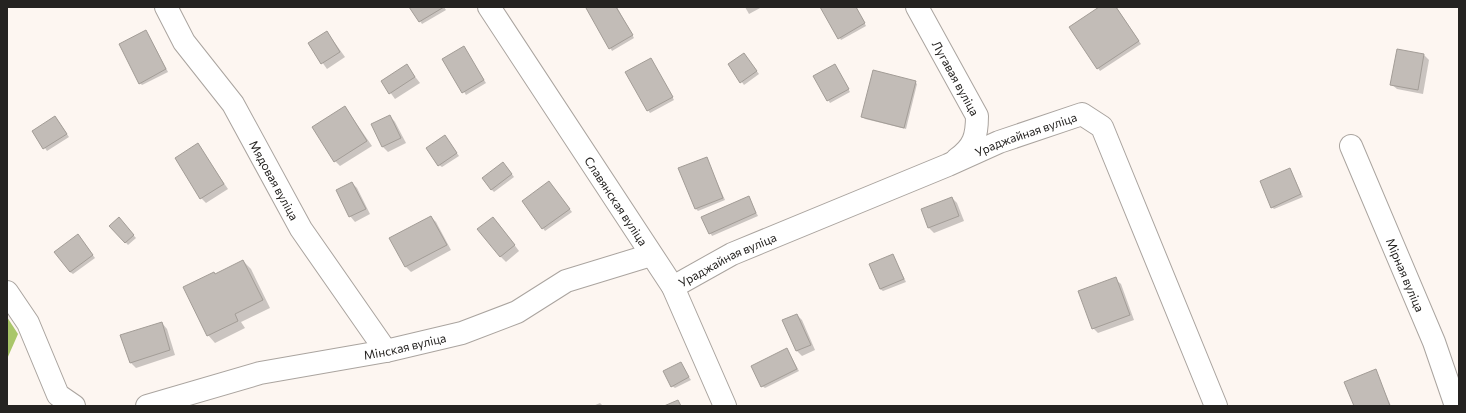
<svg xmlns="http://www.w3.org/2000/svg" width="1466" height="413" font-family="Commissioner,sans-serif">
<rect width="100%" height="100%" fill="#fdf6f1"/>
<polygon fill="#a9c669" points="7,317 18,334 7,359"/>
<g fill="#0003">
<polygon points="411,7 444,7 446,10 422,24"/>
<polygon points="589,7 617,7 634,38 612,51"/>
<polygon points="745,7 762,7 749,14"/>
<polygon points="821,7 856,7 866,26 841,40"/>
<polygon points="1100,7 1116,7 1141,44 1100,71 1070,28"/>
<polygon points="327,32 345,57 327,69 309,44"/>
<polygon points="148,34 168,72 142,85 140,83"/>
<polygon points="464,48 486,83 466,95 444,60"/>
<polygon points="744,54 759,74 744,85 729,64"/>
<polygon points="1424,55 1429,60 1423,94 1397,89 1391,84"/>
<polygon points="651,59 674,100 650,113 648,110"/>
<polygon points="406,65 420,83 395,99 382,81"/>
<polygon points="837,68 850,92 830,103 814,76"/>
<polygon points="915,82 917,84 906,129 865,119 862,116"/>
<polygon points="345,107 372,146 340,166 335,161"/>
<polygon points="390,116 395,122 406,143 388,152 383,147 372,125"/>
<polygon points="57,119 69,137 47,151 33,131"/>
<polygon points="447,139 459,156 442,167 439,165"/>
<polygon points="198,145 228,189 206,203 201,198"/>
<polygon points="706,158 725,200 698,211 695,208"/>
<polygon points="506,166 514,177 494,192 491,189"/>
<polygon points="1290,169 1303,197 1274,209 1272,207"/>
<polygon points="549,182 572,212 545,231 523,201"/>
<polygon points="352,183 357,188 370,214 355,222 350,216 337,190"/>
<polygon points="748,197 758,216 712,236 702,217"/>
<polygon points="952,198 957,203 964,221 934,233 929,228"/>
<polygon points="431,217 436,222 451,250 411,272 406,267"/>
<polygon points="119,219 136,238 128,245 111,226"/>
<polygon points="498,223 519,251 506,262 500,256"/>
<polygon points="80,238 95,258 73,274 70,272"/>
<polygon points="893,255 906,282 883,291 880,289"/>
<polygon points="243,261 251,269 270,308 241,322 245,328 215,343 208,335 214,273 216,275"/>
<polygon points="1115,279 1121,284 1134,320 1098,333 1093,328"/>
<polygon points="797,315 802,320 815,350 802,356 797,351 784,321"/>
<polygon points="162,323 167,329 175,355 136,368 131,363 121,336"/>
<polygon points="787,349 799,371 765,388 762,386"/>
<polygon points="680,363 691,380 675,388 672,386"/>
<polygon points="1375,370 1391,406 1355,406"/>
<polygon points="600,403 603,406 593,406"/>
</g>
<g fill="#c2bcb7" stroke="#a39d97">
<polygon points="409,7 444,7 419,22"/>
<polygon points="587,7 616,7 633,35 609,49 586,8"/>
<polygon points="820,7 856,7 865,23 838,39"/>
<polygon points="1099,7 1116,7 1139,41 1097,69 1069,27"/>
<polygon points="146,30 166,69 139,84 119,44"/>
<polygon points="327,31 340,52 321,64 308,43"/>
<polygon points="464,46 484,80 462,93 442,59"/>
<polygon points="1397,49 1424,54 1418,90 1390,85"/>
<polygon points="744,53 757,71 740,83 728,64"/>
<polygon points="651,58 673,97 647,111 625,72"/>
<polygon points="407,64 415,77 389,94 381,81"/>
<polygon points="835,64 849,89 827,101 813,76"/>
<polygon points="873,70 916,81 904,128 861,117"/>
<polygon points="345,106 367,141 334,162 312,127"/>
<polygon points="390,115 401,138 382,147 371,124"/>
<polygon points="55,116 67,134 43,149 32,131"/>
<polygon points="445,135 457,153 438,166 426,148"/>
<polygon points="198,143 224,184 200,199 175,158"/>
<polygon points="707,157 723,198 695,209 678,168"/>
<polygon points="503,162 512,174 491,190 482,178"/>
<polygon points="1290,168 1301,194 1271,208 1260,181"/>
<polygon points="549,181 570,209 542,229 522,201"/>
<polygon points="352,182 366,209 349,217 336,190"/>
<polygon points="749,196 756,213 709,234 701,217"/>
<polygon points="952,197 959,216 928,228 921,209"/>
<polygon points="431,216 447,245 405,267 389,238"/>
<polygon points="119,217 134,235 125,243 109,226"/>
<polygon points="493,217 515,245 500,257 477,229"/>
<polygon points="78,234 93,255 70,272 54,252"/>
<polygon points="893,254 904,279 880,289 869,264"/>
<polygon points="243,260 263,300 235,314 238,321 207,336 183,287 214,272 215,274"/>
<polygon points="1116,277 1130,315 1092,329 1078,291"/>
<polygon points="797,314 811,345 796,351 782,320"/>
<polygon points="162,322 170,350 130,363 120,335"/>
<polygon points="787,348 797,369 761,387 751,366"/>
<polygon points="681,362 689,377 671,387 663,371"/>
<polygon points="1376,369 1390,406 1354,406 1344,382"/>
<polygon points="678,400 681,406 664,406"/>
</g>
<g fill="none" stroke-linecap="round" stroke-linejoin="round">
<defs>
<g id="minor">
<path id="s1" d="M166,7l18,35 49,62 68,125 85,122"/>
<path id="s2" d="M489,7l184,280 52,119"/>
<path id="s3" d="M917,7l60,109c0,20 -3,31 -20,43"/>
<path id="s4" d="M1351,146l83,196 22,64"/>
<path id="s5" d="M673,287l59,-33 216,-89 51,-23 83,-28 20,13 114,279"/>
<polyline points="7,292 28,323 58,395 74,406"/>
<path id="s6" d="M147,406l113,-33 126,-22 76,-18 55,-21 49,-31 85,-26"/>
</g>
</defs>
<use href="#minor" stroke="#aaa49f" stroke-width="24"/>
<use href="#minor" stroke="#fff" stroke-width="22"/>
</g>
<g text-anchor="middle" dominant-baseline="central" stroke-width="3" stroke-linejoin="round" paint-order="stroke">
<g font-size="12" fill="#252321" stroke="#fff">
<text stroke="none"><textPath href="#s3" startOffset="81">Лугавая вуліца</textPath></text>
<text stroke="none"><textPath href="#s5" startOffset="385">Ураджайная вуліца</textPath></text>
<text stroke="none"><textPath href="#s1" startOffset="205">Мядовая вуліца</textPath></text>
<text stroke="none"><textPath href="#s2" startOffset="232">Славянская вуліца</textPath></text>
<text stroke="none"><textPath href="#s5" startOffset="61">Ураджайная вуліца</textPath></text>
<text stroke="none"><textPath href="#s4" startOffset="140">Мірная вуліца</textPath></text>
<text stroke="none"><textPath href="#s6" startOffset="265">Мінская вуліца</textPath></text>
</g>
</g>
<rect width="1466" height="413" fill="none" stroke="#252321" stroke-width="16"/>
</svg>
